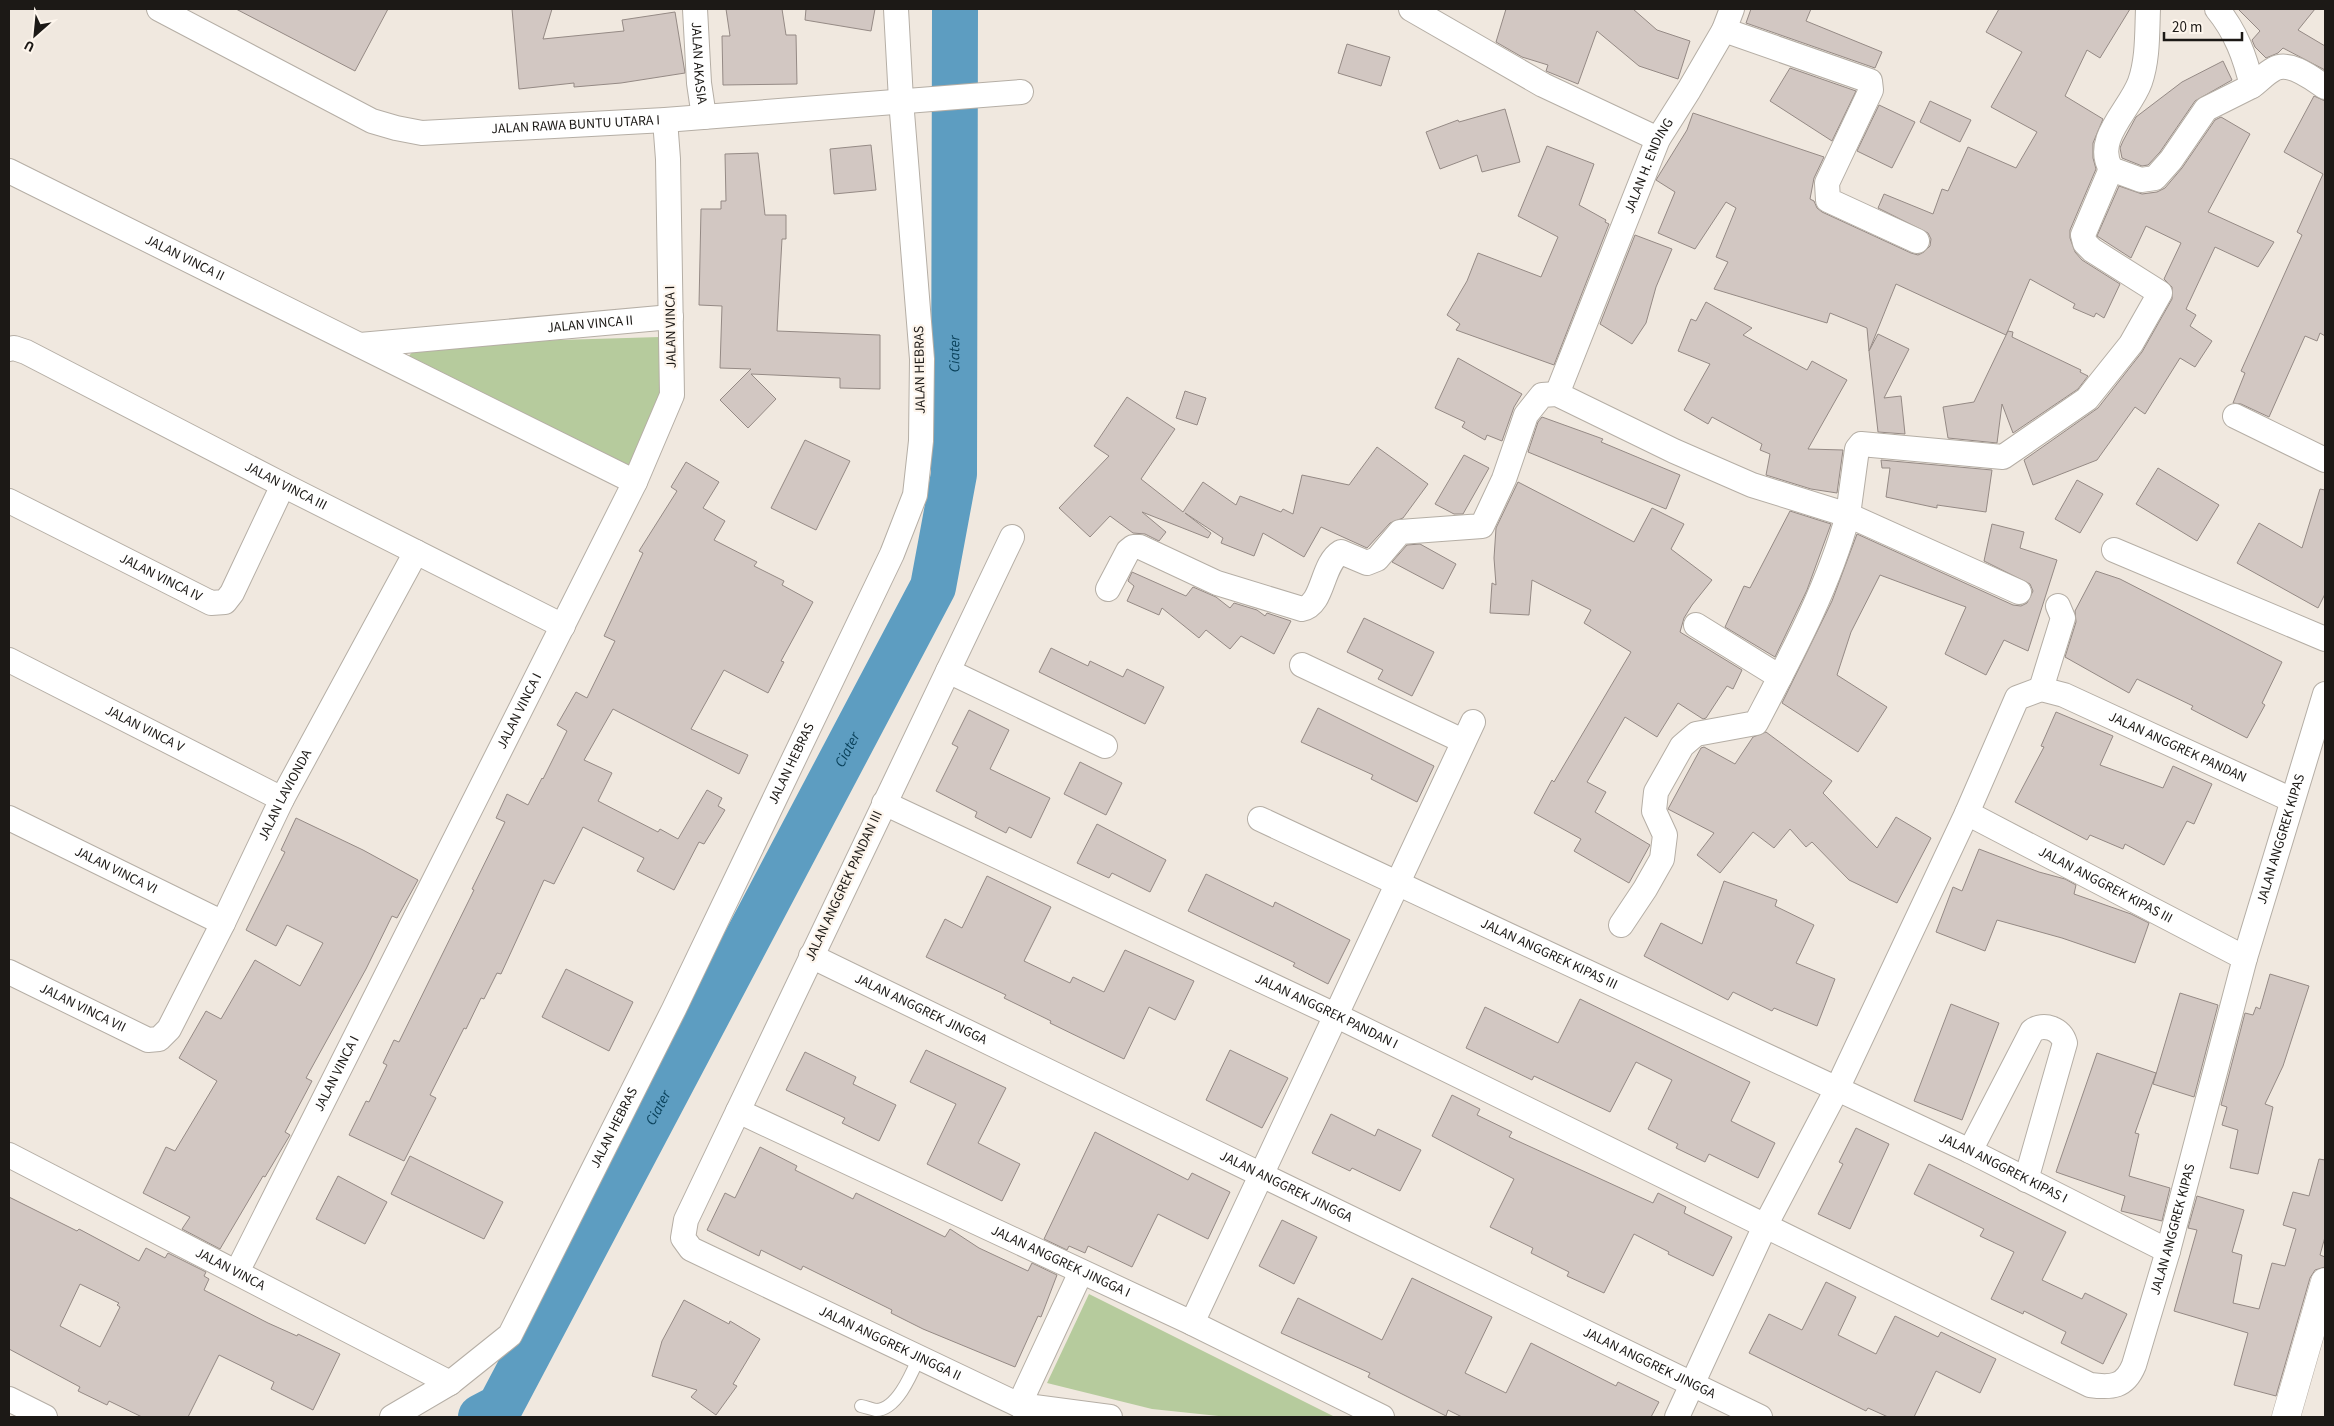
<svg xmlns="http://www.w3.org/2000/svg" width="2334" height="1426" font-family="'Source Sans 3',sans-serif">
<rect width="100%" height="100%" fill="#f0e8df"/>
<g fill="#b6cb9d">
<polygon points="660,337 660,393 627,472 404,361 420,344"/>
<polygon points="1089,1294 1335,1417 1228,1417 1152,1409 1047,1383"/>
</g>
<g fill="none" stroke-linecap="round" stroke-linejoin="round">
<path stroke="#5d9dc1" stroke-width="46" id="s1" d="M481,1417l19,-10 433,-820 21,-113 1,-465"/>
</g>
<g fill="#d2c7c2" stroke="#958a85" fill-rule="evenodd">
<polygon points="236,9 388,9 355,71"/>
<polygon points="512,9 552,9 543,39 624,31 622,20 675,12 685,73 621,83 574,87 574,83 519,89"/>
<polygon points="726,9 782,9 786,35 796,35 797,84 723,85 722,36 730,36"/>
<polygon points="806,9 875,9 871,31 805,20"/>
<polygon points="1506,9 1633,9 1657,30 1690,41 1678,79 1639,66 1597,31 1578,84 1546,71 1548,65 1522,57 1496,42"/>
<polygon points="1751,9 1811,9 1806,21 1882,52 1875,68 1746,23"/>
<polygon points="1999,9 2130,9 2100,58 2087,50 2065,96 2103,119 2093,143 2093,158 2096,169 2070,230 2070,238 2075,252 2082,260 2120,284 2104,318 2096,313 2094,317 2073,308 2075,304 2030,279 2006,335 1896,284 1869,351 1867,328 1830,313 1827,323 1714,289 1728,262 1716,257 1736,208 1726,202 1695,249 1658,233 1675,192 1656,180 1687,130 1693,113 1824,157 1814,178 1810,199 1814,201 1817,208 1822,212 1911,253 1918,255 1924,252 1930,246 1931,239 1928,233 1878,208 1884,194 1933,214 1942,189 1948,191 1968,147 2016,168 2037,132 1991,107 2022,52 1986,32"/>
<polygon points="2238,9 2315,9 2298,30 2325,46 2325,70 2283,48 2278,53 2266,58 2255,47 2252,40 2260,31"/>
<polygon points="1347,44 1390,57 1381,86 1338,73"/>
<polygon points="2223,61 2232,80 2195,101 2160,152 2148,165 2142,166 2122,158 2120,148 2123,141 2136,117 2182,82"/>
<polygon points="1790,68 1856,91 1832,141 1770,101"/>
<polygon points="2314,96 2325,101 2325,336 2320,333 2317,341 2305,336 2269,417 2241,404 2233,403 2245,373 2241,371 2302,235 2297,232 2323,174 2284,152"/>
<polygon points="1930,101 1971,120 1960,142 1920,122"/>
<polygon points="1879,105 1915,122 1892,168 1857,151"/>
<polygon points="1505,109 1520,162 1482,172 1477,155 1440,169 1426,132 1458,120 1459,122"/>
<polygon points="2221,117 2250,134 2208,212 2274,242 2258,267 2215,247 2186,309 2196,315 2190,326 2212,341 2195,367 2180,358 2145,414 2135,407 2097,460 2033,485 2024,460 2098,408 2142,352 2172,299 2172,287 2164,279 2181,243 2146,226 2131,258 2097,236 2119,186 2142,194 2157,192 2165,188 2182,168 2215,120"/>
<polygon points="871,145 876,190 834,194 830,149"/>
<polygon points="1547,146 1594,164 1579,205 1606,220 1605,222 1609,224 1554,365 1456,330 1460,324 1447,315 1467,281 1478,253 1541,277 1558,237 1518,216"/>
<polygon points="758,153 765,215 786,215 786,239 782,239 777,331 880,335 880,389 840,388 840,378 751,374 776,399 748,428 720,400 751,369 720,368 722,306 699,305 701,209 721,209 721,201 726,201 725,154"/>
<polygon points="1635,235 1672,249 1656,287 1646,323 1632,344 1600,324"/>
<polygon points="1706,302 1752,328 1743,335 1807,370 1812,361 1847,380 1808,449 1843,450 1837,493 1811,489 1766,475 1770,454 1760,450 1762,444 1712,417 1708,424 1684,410 1710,364 1678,351 1691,319 1696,321"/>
<polygon points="2008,331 2013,332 2012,337 2081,370 2080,372 2088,376 2078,389 2013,433 2002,404 1997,443 1948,438 1943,407 1974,402"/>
<polygon points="1878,334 1909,349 1884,398 1901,396 1905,434 1878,432 1869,351"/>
<polygon points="1458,358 1522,394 1514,407 1502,441 1487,435 1485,440 1462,427 1465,422 1435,408"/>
<polygon points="1185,391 1206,398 1197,425 1176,418"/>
<polygon points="1127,397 1175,429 1141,479 1183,512 1203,482 1236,505 1240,496 1281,512 1283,509 1293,514 1302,475 1349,485 1377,447 1428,484 1403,518 1390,523 1367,548 1321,527 1304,557 1263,533 1254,556 1221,543 1223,538 1185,513 1211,533 1208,538 1142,512 1166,532 1159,541 1145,534 1133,533 1110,516 1090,537 1059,508 1109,456 1094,446"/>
<polygon points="1542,417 1603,439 1601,442 1680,475 1666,509 1528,452 1538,422"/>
<polygon points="805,440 850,461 816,530 771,508"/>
<polygon points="1464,455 1489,468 1463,514 1454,514 1435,504"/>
<polygon points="1881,460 1992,470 1986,512 1937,505 1937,508 1886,497 1890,468 1882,468"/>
<polygon points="686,462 719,482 703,508 725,521 714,540 757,562 754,566 784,581 782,585 813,602 781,661 784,662 768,693 724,670 691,729 748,755 739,774 613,709 584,760 612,773 598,801 658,832 660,829 678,839 707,790 722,798 718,806 725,810 704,844 699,842 674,890 637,871 644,858 583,827 554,884 544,880 501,974 497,973 484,999 481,998 466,1029 464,1028 430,1095 436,1098 404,1161 349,1135 366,1101 369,1102 387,1065 383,1063 394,1040 399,1042 474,890 472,889 505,822 496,818 507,794 528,805 542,778 543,779 567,731 557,725 576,692 587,698 615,641 604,636 643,553 639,551 677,491 671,487"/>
<polygon points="2158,468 2219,505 2197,541 2136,504"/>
<polygon points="2077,480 2103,494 2080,533 2055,519"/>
<polygon points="1518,482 1634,542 1652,508 1684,524 1671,549 1712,580 1692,605 1684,618 1680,632 1742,670 1733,689 1727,686 1706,718 1703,719 1678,703 1657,737 1625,717 1587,782 1606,792 1595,812 1650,845 1629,883 1574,851 1581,839 1534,813 1552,780 1554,782 1631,652 1584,623 1591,610 1532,580 1529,615 1490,613 1492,583 1496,585 1494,558 1496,528"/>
<polygon points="2320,489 2325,490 2325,594 2318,608 2237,563 2259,523 2302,548"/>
<polygon points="1790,511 1831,524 1807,590 1775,657 1725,627 1744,586 1750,588"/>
<polygon points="1992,524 2024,532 2020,548 2057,560 2028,651 2004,640 1986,675 1945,654 1966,607 1880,575 1851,632 1837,675 1887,707 1858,752 1782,703 1832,601 1857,534 2013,605 2021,606 2027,603 2033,591 2030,584 1984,561"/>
<polygon points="1420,544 1456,564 1443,589 1392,562 1407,545"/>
<polygon points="2096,571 2120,579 2282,662 2262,703 2265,705 2247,738 2191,709 2193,706 2137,679 2129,693 2065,657 2076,622 2075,611"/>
<polygon points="1132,572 1186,596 1193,587 1216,597 1230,608 1234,603 1257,610 1265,616 1267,613 1291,621 1274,654 1241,636 1230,649 1206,630 1199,638 1162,608 1159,615 1127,601 1134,586 1128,581"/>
<polygon points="1364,618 1434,652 1412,696 1378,679 1383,670 1347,652"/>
<polygon points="1051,648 1088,666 1090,661 1123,677 1127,669 1164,687 1145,724 1039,672"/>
<polygon points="1318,708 1434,766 1417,802 1371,779 1373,775 1301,742"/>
<polygon points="969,710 1009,730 990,769 1050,798 1031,838 1009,827 1006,833 975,817 977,812 936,791 958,747 952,744"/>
<polygon points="2056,712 2113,736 2100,765 2163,788 2173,766 2212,784 2194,824 2187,821 2164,865 2125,844 2123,849 2090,835 2087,840 2015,802 2044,747 2041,746"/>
<polygon points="1766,732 1832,781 1823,793 1877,848 1896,817 1931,838 1897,903 1849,880 1812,842 1806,847 1790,829 1774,848 1753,832 1720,873 1697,855 1714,833 1668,809 1701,748 1704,747 1735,764 1753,737"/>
<polygon points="1080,762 1122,783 1106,815 1064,794"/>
<polygon points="296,818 363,850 418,880 397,918 392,916 366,969 306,1078 312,1081 285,1132 290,1135 265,1177 263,1176 220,1249 182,1229 190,1217 143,1193 166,1147 175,1151 217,1081 179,1058 206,1011 221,1019 255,960 300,986 323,943 287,925 276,946 246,930 285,852 281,850"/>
<polygon points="1097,824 1166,860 1150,892 1112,873 1109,878 1077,863"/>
<polygon points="1979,849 2039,872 2065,879 2076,885 2074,894 2131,914 2149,923 2135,963 2062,938 1997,920 1985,951 1936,932 1953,887 1962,891"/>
<polygon points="1206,874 1273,907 1275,902 1350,940 1328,984 1293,966 1295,963 1188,911"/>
<polygon points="987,876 1051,907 1024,961 1070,983 1073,977 1104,992 1125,950 1194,981 1175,1020 1149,1007 1124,1059 1050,1023 1051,1021 1004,998 1006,995 926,957 945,919 962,928"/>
<polygon points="1724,881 1777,900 1775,906 1814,925 1796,963 1835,979 1817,1026 1774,1008 1772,1011 1733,992 1728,1000 1644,956 1661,923 1702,944"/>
<polygon points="566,969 633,1002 609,1051 542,1017"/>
<polygon points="2270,974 2309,986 2283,1066 2265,1104 2273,1107 2258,1174 2230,1168 2238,1130 2222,1125 2227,1107 2221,1105 2245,1013 2253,1015 2256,1007 2260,1009"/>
<polygon points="2180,993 2218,1005 2194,1097 2153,1084"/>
<polygon points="1580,999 1750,1082 1731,1121 1775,1143 1758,1178 1709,1154 1705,1162 1676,1148 1678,1144 1648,1129 1672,1080 1636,1062 1610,1112 1534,1076 1532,1080 1466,1048 1485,1007 1558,1043"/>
<polygon points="1951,1004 1999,1023 1962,1120 1914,1101"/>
<polygon points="926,1050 1006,1088 978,1143 1020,1164 1002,1201 927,1164 956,1104 910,1082"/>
<polygon points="1230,1050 1288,1078 1262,1128 1206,1100"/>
<polygon points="805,1052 856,1077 853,1084 896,1105 879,1141 842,1123 845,1118 786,1090"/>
<polygon points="2097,1053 2156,1073 2135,1133 2139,1134 2129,1176 2170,1188 2162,1221 2121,1211 2125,1196 2056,1172"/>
<polygon points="1452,1095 1480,1109 1477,1115 1512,1132 1509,1137 1653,1203 1658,1193 1686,1207 1684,1213 1732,1237 1713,1276 1668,1254 1669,1252 1634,1234 1604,1293 1567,1276 1569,1272 1531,1253 1533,1248 1490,1227 1514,1179 1432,1136"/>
<polygon points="1331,1114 1375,1136 1378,1129 1421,1150 1400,1191 1352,1168 1350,1171 1312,1153"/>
<polygon points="1856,1128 1889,1144 1850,1229 1818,1214 1843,1164 1839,1162"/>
<polygon points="1095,1132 1188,1180 1192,1173 1230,1192 1208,1239 1158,1214 1132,1267 1088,1246 1085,1253 1069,1246 1067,1250 1044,1239"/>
<polygon points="760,1147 797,1166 795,1170 853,1199 856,1193 945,1237 950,1229 979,1248 1028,1271 1032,1263 1057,1275 1041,1317 1038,1316 1015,1367 923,1329 891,1313 892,1310 803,1266 801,1270 761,1250 759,1256 707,1230 725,1193 735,1198"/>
<polygon points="410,1156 503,1202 484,1239 391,1194"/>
<polygon points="2319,1159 2325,1160 2325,1237 2320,1255 2325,1257 2325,1267 2315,1270 2310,1278 2276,1396 2234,1385 2248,1333 2174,1311 2197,1230 2188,1228 2197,1196 2244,1210 2232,1252 2242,1255 2233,1303 2259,1309 2272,1263 2285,1266 2296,1229 2283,1225 2293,1192 2309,1196"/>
<polygon points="1929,1164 2066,1232 2042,1280 2082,1299 2085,1293 2127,1314 2103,1364 2061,1343 2066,1332 2024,1311 2023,1314 1991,1299 2014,1252 1980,1236 1984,1229 1914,1194"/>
<polygon points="338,1176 387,1202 365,1244 316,1219"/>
<path d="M9,1197l68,34 2,-2 60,32 7,-13 19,10 3,-5 38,19 -2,4 5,3 -5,11 64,33 29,13 1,-2 42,20 -27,56 -42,-21 3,-7 -55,-27 -31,62h-46l-33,-16 -2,4 -29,-14 2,-4 -71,-38zM80,1284l39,19 -2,2 3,2 -20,40 -40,-21z"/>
<polygon points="1282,1220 1317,1237 1294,1284 1259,1266"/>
<polygon points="1412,1278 1492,1317 1465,1373 1506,1393 1531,1343 1616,1386 1618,1382 1659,1402 1651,1417 1462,1417 1448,1410 1446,1416 1368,1377 1370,1373 1281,1333 1298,1298 1382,1340"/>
<polygon points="1826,1282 1856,1297 1838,1335 1876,1354 1895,1316 1938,1337 1941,1332 1996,1359 1980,1393 1936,1371 1914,1417 1888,1417 1868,1408 1866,1411 1749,1353 1769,1314 1802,1330"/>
<polygon points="684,1300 729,1324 730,1321 760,1339 733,1384 737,1386 716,1415 691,1397 697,1390 652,1376 662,1341"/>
</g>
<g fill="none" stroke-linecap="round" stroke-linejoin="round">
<defs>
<path id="service" d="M861,1406c5,1 10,3 15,4 21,0 36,-37 43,-53"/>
<g id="minor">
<path id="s2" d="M159,9l213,112 24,7 26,5 243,-13 356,-28"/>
<path id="s3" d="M695,9l4,74 5,34"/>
<polyline points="1411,9 1543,85 1658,139"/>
<path d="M2148,9c-1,24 0,50 -8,73 -10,28 -47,57 -29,87l30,11 14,-2 16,-18 35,-51 46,-23"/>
<path d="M2217,9c19,23 28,48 35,77 7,-5 14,-13 22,-17 16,-9 39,10 51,18"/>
<polyline points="1724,30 1870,81 1871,90 1827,183 1828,200 1917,241"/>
<path id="s4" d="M9,171l626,311"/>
<path id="s5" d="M360,345l311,-28"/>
<path id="s6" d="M9,349l5,-1 12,4 257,133 280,141"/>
<path id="s7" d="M1557,394l101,-255 31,-49 35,-60 8,-21"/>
<polyline points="2235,416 2325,460"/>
<path id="s8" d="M9,501l202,102 14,-1 7,-9 51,-108"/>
<path id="s9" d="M1012,537l-326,683 -3,18 8,11 328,156 91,12"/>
<polyline points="2114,550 2325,639"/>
<path d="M1108,589l20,-38 5,-4h7l77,36 85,26c22,-4 19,-45 39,-57l26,11 10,-4 23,-27 82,-6 22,-47 22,-64 16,-20 15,-1 117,57 78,34 96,30 9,-66 4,-5 142,13 84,-58 44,-55 29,-51 -68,-43 -7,-7 -2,-8 28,-66"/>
<polyline points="1696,625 1780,677"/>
<path id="s10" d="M9,660l273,139"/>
<polyline points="1302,665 1463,741"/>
<polyline points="948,671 1105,746"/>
<polyline points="2041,689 2063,618 2058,606"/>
<path id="s11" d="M884,803l451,212 755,370c22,3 35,2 44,-20l34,-114 77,-293 80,-264"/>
<path id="s12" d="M1967,813l278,145"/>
<path id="s13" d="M9,818l214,105"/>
<path id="s14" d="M1260,819l710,332 198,100"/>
<path d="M1621,925l24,-36 17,-30 3,-24 -11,-24 2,-19 26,-46 14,-12 60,-11c35,-67 72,-135 92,-208l171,77"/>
<path id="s15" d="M811,956l949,461"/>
<path id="s16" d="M9,972l139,68 11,-1 10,-10 54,-106 59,-124 134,-247"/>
<path id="s17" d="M738,1111l454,212 190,94"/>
<path d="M1970,1151l62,-120c12,-9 29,-2 33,12l-39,137"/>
<path id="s18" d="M9,1155l441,228"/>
<path id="s19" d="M237,1272l398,-790 37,-87 -4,-236 -3,-39"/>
<polyline points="1192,1323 1473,722"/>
<polyline points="9,1399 45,1417"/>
<polyline points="1019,1405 1081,1272"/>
<path id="s20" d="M392,1417l58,-34 60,-48 164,-326 218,-455 23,-59 6,-54 1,-82 -21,-259 -5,-91"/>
<path id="s21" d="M1677,1417l88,-191 72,-137 130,-276 50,-115 24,-9 23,6 228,105"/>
</g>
<polyline id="tertiary" points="2286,1417 2325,1282"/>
</defs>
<use href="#service" stroke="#b5aea5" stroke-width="14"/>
<use href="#minor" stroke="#b5aea5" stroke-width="26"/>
<use href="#tertiary" stroke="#b5aea5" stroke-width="29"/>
<use href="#service" stroke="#fff" stroke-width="12"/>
<use href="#minor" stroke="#fff" stroke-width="24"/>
<use href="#tertiary" stroke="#fff" stroke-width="28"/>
</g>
<g text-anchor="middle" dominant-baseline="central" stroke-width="4.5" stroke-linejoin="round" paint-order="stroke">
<g font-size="14" fill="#1c1916" stroke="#fdf5ec">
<text stroke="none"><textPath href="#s3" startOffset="54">JALAN AKASIA</textPath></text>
<text stroke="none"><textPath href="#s2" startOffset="446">JALAN RAWA BUNTU UTARA I</textPath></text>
<text stroke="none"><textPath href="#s7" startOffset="246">JALAN H. ENDING</textPath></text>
<text stroke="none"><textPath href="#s4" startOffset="196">JALAN VINCA II</textPath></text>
<text stroke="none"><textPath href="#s5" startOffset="231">JALAN VINCA II</textPath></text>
<text transform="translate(671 327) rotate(-91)">JALAN VINCA I</text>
<text transform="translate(920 370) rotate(-91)">JALAN HEBRAS</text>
<text stroke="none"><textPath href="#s6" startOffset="310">JALAN VINCA III</textPath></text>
<text stroke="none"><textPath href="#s8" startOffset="170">JALAN VINCA IV</textPath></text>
<text stroke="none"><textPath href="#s19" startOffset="628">JALAN VINCA I</textPath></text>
<text stroke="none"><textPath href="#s10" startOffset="152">JALAN VINCA V</textPath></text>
<text stroke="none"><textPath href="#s21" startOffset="970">JALAN ANGGREK PANDAN</textPath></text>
<text stroke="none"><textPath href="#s20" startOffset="781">JALAN HEBRAS</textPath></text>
<text stroke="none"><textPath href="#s16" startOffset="441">JALAN LAVIONDA</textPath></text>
<text stroke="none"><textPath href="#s11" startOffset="1939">JALAN ANGGREK KIPAS</textPath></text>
<text stroke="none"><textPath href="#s13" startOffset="119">JALAN VINCA VI</textPath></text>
<text stroke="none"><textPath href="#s12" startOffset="156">JALAN ANGGREK KIPAS III</textPath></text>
<text transform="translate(844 886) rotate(-65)">JALAN ANGGREK PANDAN III</text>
<text stroke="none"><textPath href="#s14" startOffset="319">JALAN ANGGREK KIPAS III</textPath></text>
<text stroke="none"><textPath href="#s16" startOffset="82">JALAN VINCA VII</textPath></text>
<text stroke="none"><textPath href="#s15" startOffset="122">JALAN ANGGREK JINGGA</textPath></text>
<text stroke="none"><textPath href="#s11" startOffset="489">JALAN ANGGREK PANDAN I</textPath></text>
<text stroke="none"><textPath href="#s19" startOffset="222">JALAN VINCA I</textPath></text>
<text stroke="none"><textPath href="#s20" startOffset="376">JALAN HEBRAS</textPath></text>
<text stroke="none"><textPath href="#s14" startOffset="821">JALAN ANGGREK KIPAS I</textPath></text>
<text stroke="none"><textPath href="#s15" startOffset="528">JALAN ANGGREK JINGGA</textPath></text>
<text stroke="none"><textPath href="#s11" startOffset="1534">JALAN ANGGREK KIPAS</textPath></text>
<text stroke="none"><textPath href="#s17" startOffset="356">JALAN ANGGREK JINGGA I</textPath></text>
<text stroke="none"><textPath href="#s18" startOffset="249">JALAN VINCA</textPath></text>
<text stroke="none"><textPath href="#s9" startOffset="1009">JALAN ANGGREK JINGGA II</textPath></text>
<text stroke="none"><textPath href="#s15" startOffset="932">JALAN ANGGREK JINGGA</textPath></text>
</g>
<g font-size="15" font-style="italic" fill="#083f58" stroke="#fdf5ec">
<text stroke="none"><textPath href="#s1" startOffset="1184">Ciater</textPath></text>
<text stroke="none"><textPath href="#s1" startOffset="765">Ciater</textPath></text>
<text stroke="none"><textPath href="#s1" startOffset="360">Ciater</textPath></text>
</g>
</g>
<rect width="2334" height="1426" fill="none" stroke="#1c1916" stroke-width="20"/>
<g transform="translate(35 35) rotate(207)" stroke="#fdf5ec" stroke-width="4" paint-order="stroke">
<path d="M0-4L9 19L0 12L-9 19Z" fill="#1c1916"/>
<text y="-8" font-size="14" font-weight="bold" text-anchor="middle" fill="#1c1916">U</text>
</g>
<path d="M2164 32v8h78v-8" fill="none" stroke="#1c1916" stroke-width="2.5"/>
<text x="2172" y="32" font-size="15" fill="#1c1916" stroke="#fdf5ec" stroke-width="4" paint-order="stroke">20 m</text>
</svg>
